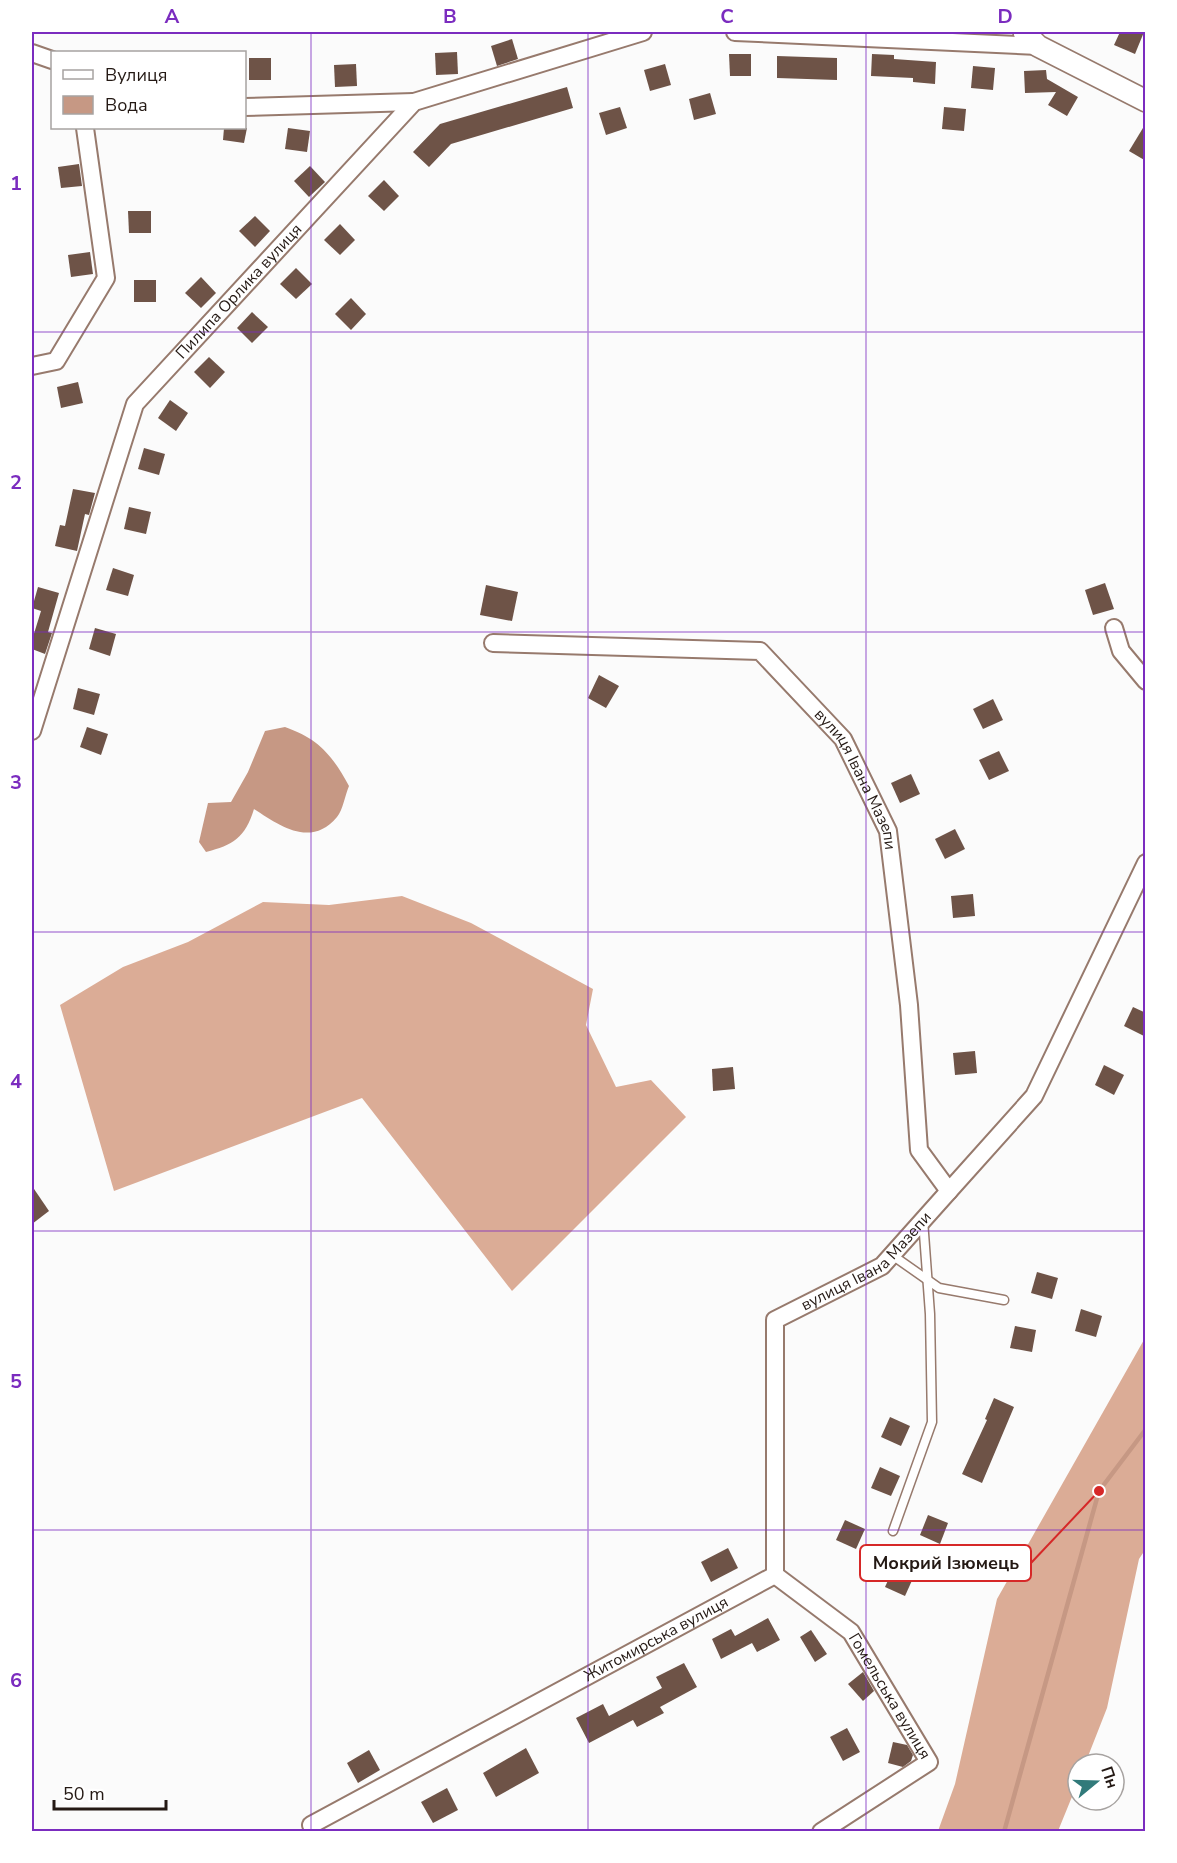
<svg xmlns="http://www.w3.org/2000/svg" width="1177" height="1863" font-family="'Nunito Sans',sans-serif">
<rect width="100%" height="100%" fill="#fbfbfb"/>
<g fill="#dbac96">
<polygon points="402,896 471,923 593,989 586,1025 616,1087 651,1080 686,1117 512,1291 362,1098 114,1191 60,1005 123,967 188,942 263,902 329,905"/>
<polygon points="1145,1338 1145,1550 1139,1559 1107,1708 1085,1764 1078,1764 1078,1782 1058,1831 938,1831 955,1784 997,1599"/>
</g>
<path fill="#c69884" d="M285,727c34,12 47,28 64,59 -4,9 -6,24 -12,31 -26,31 -57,9 -83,-8 -9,29 -21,36 -48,43l-7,-10 9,-39 23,-1 17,-30 17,-41z"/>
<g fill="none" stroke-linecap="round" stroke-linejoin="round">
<polyline stroke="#c69884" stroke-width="4.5" points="1004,1832 1099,1491 1146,1429"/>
</g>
<g fill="#6e5347">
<polygon points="1120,32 1144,32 1135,54 1114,45"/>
<polygon points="512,39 518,59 497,66 491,46"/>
<polygon points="457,52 458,74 436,75 435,53"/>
<polygon points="729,54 751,54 751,76 730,76"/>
<polygon points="872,54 894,55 894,59 936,62 935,84 913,82 913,78 871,76"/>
<polygon points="777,56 837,58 837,80 777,78"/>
<rect x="249" y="58" width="22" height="22"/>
<polygon points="356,64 357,86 335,87 334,65"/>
<polygon points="665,64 671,85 650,91 644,70"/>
<polygon points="973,66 995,68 993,90 971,88"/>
<polygon points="1046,70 1047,79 1078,97 1067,116 1048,105 1056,92 1025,93 1024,71"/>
<polygon points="567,87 573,108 451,144 429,167 413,152 440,124"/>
<polygon points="710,93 716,114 694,120 689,99"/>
<polygon points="620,107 627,128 606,135 599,113"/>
<polygon points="944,107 966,109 964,131 942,129"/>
<polygon points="1146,123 1146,161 1129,151"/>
<polygon points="224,128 247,128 244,143 223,140"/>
<polygon points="288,128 310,131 307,152 285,149"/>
<polygon points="79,164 82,186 61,188 58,167"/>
<polygon points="310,166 325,182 309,197 294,181"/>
<polygon points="384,180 399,196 384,211 368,196"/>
<polygon points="128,211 151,211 151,233 129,233"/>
<polygon points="255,216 270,231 255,247 239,231"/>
<polygon points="340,224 355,240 340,255 324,240"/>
<polygon points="90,252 93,274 71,277 68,255"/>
<polygon points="296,268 312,284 296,299 280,284"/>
<polygon points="201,277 216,293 201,308 185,293"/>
<rect x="134" y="280" width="22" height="22"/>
<polygon points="351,298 366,314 351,330 335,314"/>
<polygon points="252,312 268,327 252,343 237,328"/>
<polygon points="209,357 225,372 210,388 194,372"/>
<polygon points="78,382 83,403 61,408 57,387"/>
<polygon points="170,400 188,413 176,431 158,418"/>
<polygon points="144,448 165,454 159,475 138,469"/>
<polygon points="73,489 95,493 89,515 85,514 77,551 55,546 60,525 65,526"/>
<polygon points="129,507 151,512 146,534 124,529"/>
<polygon points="113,568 134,575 128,596 106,590"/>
<polygon points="1105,583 1114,609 1093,615 1085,590"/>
<polygon points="486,585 518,592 512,621 480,615"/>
<polygon points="38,587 59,593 48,632 52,633 45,654 32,649 32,640 41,611 32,608"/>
<polygon points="95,628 116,634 110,656 89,649"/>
<polygon points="599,675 619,686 606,708 588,698"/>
<polygon points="78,688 100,694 94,715 73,709"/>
<polygon points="993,699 1003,720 983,729 973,709"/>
<polygon points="87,727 108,734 101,755 80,747"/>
<polygon points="999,751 1009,771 989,780 979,760"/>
<polygon points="911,774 920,794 900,803 891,783"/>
<polygon points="955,829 965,849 945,859 935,839"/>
<polygon points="973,894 975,916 953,918 951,896"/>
<polygon points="1133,1007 1146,1013 1146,1037 1124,1026"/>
<polygon points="975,1051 977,1073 955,1075 953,1053"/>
<polygon points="1104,1065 1124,1075 1114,1095 1095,1085"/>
<polygon points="733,1067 735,1089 713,1091 712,1069"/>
<polygon points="32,1186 49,1211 32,1224"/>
<polygon points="1037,1272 1058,1278 1052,1299 1031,1293"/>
<polygon points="1081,1309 1102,1316 1096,1337 1075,1331"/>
<polygon points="1015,1326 1036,1330 1032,1352 1010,1348"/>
<polygon points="994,1398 1014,1407 982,1483 962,1474 987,1420 985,1419"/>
<polygon points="890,1417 910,1426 901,1446 881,1437"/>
<polygon points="880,1467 900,1476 891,1496 871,1488"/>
<polygon points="928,1515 948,1523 940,1544 920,1535"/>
<polygon points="845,1520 865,1529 856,1549 836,1540"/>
<polygon points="728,1548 738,1568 711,1582 701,1562"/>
<polygon points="894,1567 914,1576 905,1596 885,1587"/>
<polygon points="768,1618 780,1640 757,1652 752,1643 721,1659 712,1639 731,1629 735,1636"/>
<polygon points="811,1630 827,1654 815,1662 800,1637"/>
<polygon points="684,1663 697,1687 660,1707 664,1713 637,1727 633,1720 589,1743 576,1718 603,1704 609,1716 662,1688 656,1677"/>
<polygon points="863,1672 874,1691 863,1701 848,1684"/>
<polygon points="847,1728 860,1752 843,1761 830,1737"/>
<polygon points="893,1742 907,1745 913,1755 911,1761 903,1767 888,1763"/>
<polygon points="526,1748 539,1773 496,1797 483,1773"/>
<polygon points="369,1750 380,1770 358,1783 347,1763"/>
<polygon points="447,1788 458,1810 433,1823 421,1802"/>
</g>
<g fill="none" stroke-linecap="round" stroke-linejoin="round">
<defs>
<g id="service">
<polyline points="892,1255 939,1288 1004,1300"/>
<polyline points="893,1531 932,1422 930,1314 923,1220"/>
</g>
<g id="minor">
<polyline points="735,32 1038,46"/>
<polyline points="32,53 52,60"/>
<polyline points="244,107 414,102"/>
<polyline points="32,366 56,361 106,278 85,128"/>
<polyline points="1114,628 1121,651 1146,681"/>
<path id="s1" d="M493,643l267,8 83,88 45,92 21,174 10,145 30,41 85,-95 112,-233"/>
<path id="s2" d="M32,731l103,-327 279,-302 229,-70"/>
<path id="s3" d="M775,1575l76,57 78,130 -108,70"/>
<path id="s4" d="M311,1825l464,-250v-255l107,-54 67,-75"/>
</g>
<polyline id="tertiary" points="1024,32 1038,46 1146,101"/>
</defs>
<use href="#service" stroke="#977a6d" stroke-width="11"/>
<use href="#minor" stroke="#977a6d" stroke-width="20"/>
<use href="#tertiary" stroke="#977a6d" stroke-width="24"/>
<use href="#service" stroke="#fff" stroke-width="8"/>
<use href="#minor" stroke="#fff" stroke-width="16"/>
<use href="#tertiary" stroke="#fff" stroke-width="21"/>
</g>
<path fill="none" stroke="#7b2cbf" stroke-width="1.5" stroke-opacity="0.55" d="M311,32v1800M588,32v1800M866,32v1800M32,332h1114M32,632h1114M32,932h1114M32,1231h1114M32,1530h1114"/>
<g text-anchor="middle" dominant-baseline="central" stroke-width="6" stroke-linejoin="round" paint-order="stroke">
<g font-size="16" fill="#241914" stroke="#fff">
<text stroke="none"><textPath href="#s2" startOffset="496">Пилипа Орлика вулиця</textPath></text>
<text stroke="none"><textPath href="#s1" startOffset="430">вулиця Івана Мазепи</textPath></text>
<text stroke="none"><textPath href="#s4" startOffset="892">вулиця Івана Мазепи</textPath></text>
<text stroke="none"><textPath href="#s4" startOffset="392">Житомирська вулиця</textPath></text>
<text stroke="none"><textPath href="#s3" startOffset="170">Гомельська вулиця</textPath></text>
</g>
</g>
<path fill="none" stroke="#d62828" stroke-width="2" d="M1099 1491L1031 1563"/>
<circle fill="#d62828" stroke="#fff" stroke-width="2" cx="1099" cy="1491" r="6"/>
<rect fill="#fff" stroke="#d62828" stroke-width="2" x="860" y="1545" width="171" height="36" rx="6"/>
<g font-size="18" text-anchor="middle" font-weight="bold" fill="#241914">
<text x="946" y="1569">Мокрий Ізюмець</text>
</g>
<rect width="1177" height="1863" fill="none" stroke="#ffffff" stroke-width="66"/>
<rect x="51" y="51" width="195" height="78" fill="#ffffff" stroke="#a7a3a1" stroke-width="1.5"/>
<rect x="63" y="70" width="30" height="9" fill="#ffffff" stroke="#a7a3a1" stroke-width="1.5"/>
<text x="105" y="81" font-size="18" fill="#241914">Вулиця</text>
<rect x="63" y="96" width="30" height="18" fill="#c69884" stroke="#a7a3a1" stroke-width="1.5"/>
<text x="105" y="111" font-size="18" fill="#241914">Вода</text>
<g transform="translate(1096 1782) rotate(71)"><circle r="28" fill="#ffffff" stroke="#a7a3a1" stroke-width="1.5"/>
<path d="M0-4.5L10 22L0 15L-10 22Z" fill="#317a7a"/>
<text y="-9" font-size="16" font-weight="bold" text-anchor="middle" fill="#241914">Пн</text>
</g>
<path d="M54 1800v9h112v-9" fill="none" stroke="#241914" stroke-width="3"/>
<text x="63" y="1800" font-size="18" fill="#241914" stroke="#ffffff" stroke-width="4.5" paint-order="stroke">50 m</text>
<rect x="33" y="33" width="1111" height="1797" fill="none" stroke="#7b2cbf" stroke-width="2"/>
<g font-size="20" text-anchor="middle" font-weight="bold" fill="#7b2cbf">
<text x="172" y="23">A</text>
<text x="450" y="23">B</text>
<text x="727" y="23">C</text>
<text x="1005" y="23">D</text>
<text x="16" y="190">1</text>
<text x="16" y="489">2</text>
<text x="16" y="789">3</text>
<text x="16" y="1088">4</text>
<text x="16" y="1388">5</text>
<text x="16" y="1687">6</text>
</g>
</svg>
